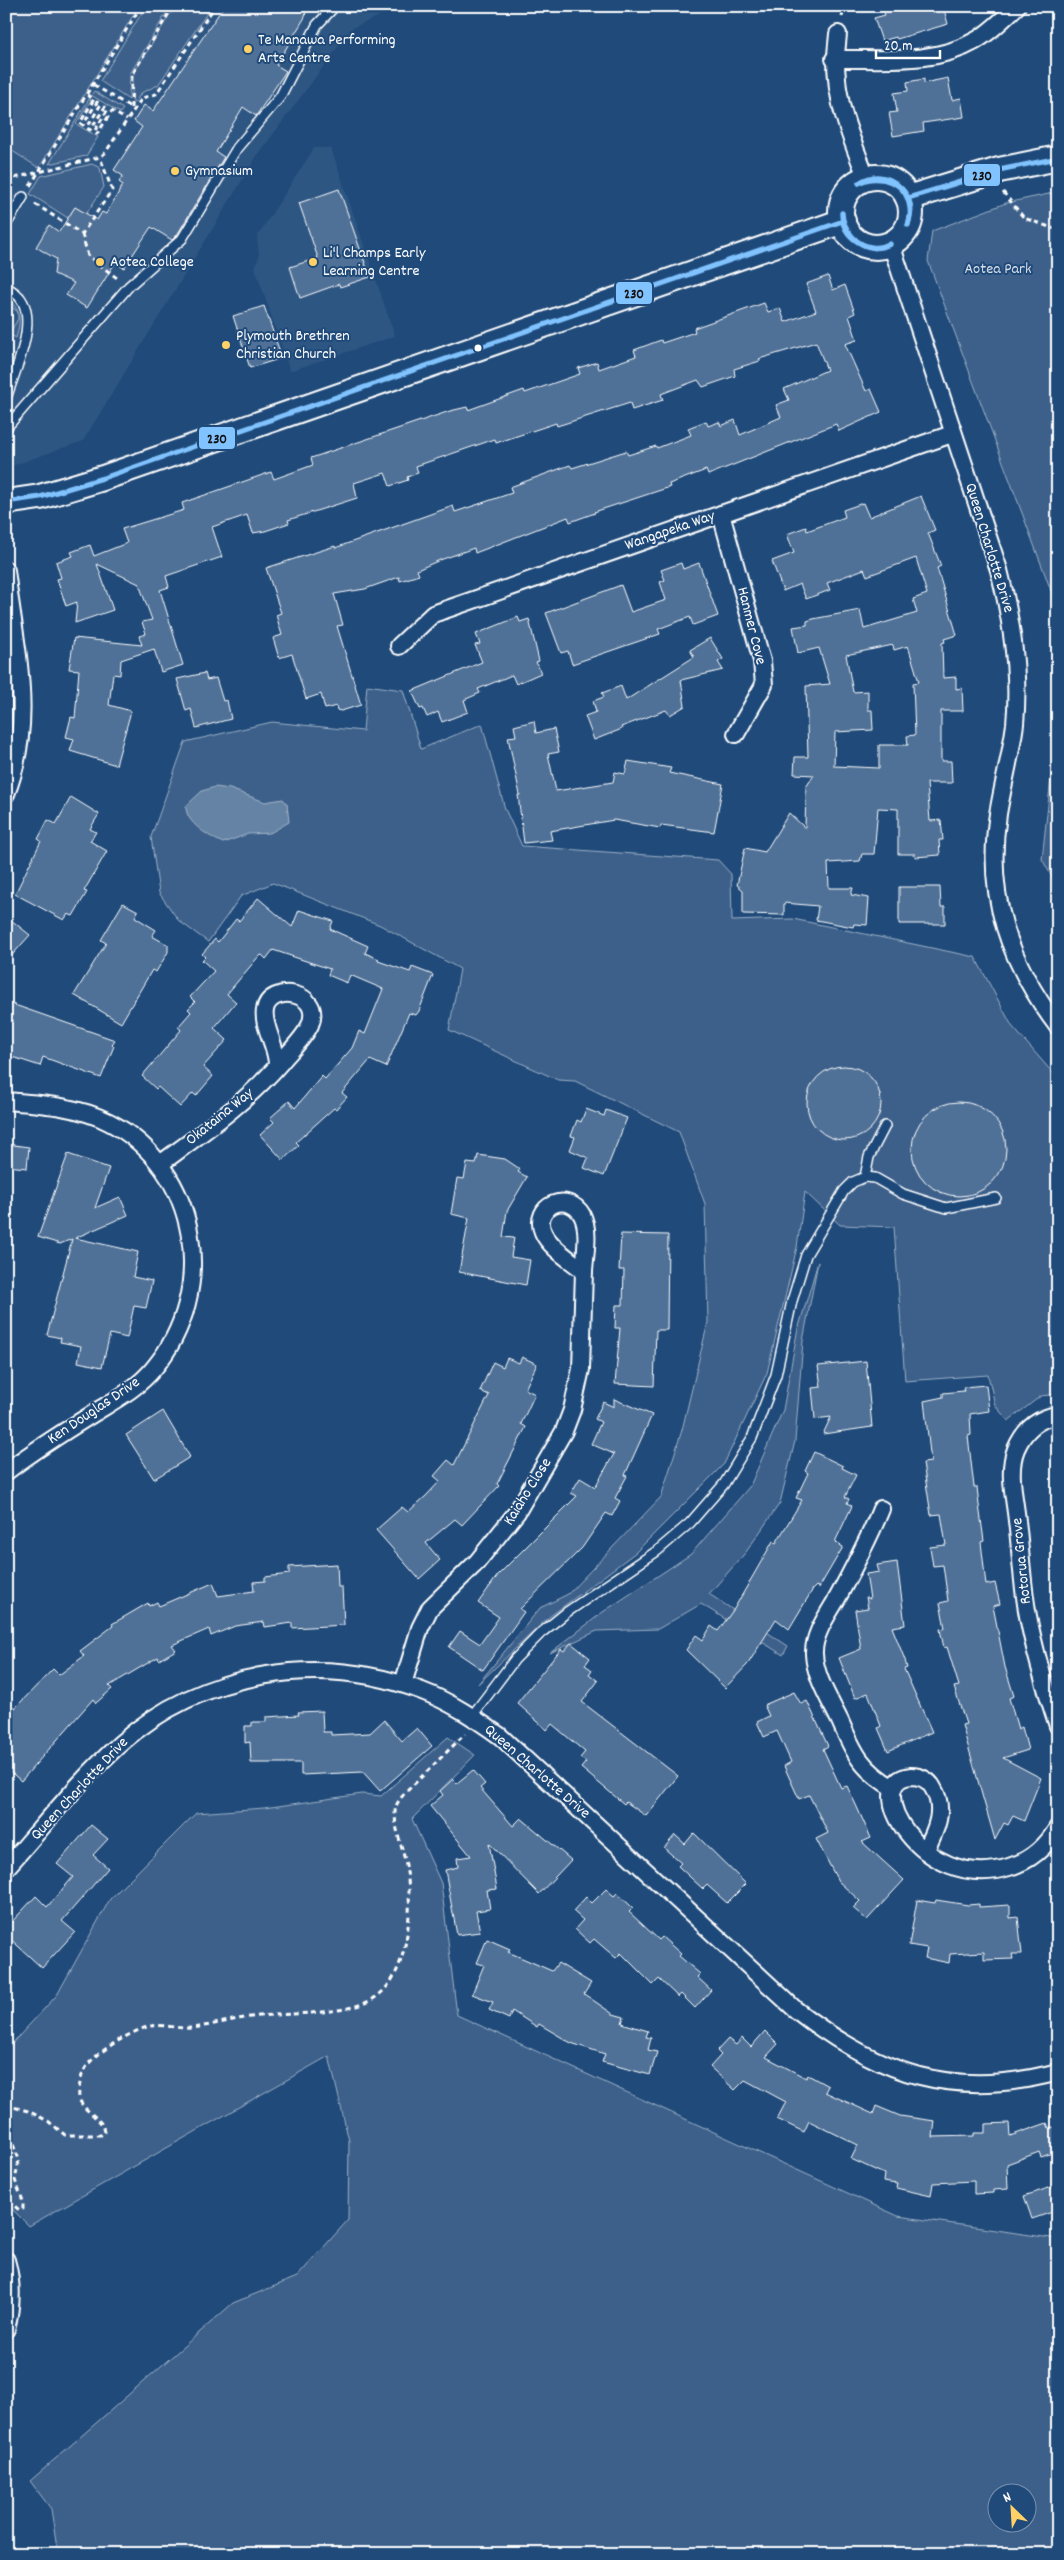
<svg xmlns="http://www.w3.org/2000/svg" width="1064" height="2560" font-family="Dekko,sans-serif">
<rect width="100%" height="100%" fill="#1f4a7a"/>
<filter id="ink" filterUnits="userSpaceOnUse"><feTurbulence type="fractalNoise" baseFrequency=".02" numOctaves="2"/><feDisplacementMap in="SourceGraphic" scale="10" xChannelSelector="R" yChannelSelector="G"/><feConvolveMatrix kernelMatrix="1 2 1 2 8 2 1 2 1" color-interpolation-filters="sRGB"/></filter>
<g filter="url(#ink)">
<g fill="#2e5683">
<polygon points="6,6 402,6 352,28 257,156 83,441 6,468"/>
<polygon points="314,148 331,148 395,336 290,371 255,268 259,256 257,237"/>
</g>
<g fill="#3c618b" stroke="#9eb0c5" fill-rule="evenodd">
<polygon points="6,6 139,6 39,168 6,147"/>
<polygon points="146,6 170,7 130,74 129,100 100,81"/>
<polygon points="182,6 212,6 158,85 141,93 135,103 132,101 132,76 170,14"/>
<polygon points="94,91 123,109 120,113 91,95"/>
<polygon points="89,99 91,100 76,124 98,137 86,156 49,164"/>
<polygon points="92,164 100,168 104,187 86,214 75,207 68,218 30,194 41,176"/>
<polygon points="1058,192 1058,646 1053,596 928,261 932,231 1006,203"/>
<path d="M6,298c16,11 15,23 10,40l-7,-4 9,-15v-7l-12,-9z"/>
<polygon points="367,685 403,690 421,749 482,724 505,809 522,846 718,860 731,874 732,921 793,919 975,957 1012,1026 1058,1079 1058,1394 1041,1396 1008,1421 995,1405 988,1375 905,1381 894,1227 840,1225 805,1192 797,1247 767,1373 724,1464 636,1552 549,1617 478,1684 540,1608 568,1594 661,1497 682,1430 708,1322 705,1204 679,1132 575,1081 558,1080 449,1030 460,969 380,925 273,883 241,896 208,942 179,921 159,893 151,837 185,742 272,722 363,731"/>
<polygon points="1058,714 1058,888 1042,859"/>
<polygon points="818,1262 803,1341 795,1441 780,1503 746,1552 709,1594 788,1646 783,1655 701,1604 658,1629 597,1631 550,1653 603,1612 691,1554 750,1486 783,1410 797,1333"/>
<path d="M448,1737l27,18 -63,64 29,64 16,132 441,201 160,23v315h-1000l-7,-45 -21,-28 203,-178 64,-26 51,-57 1,-79 -20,-85 -300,170 -23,-23v-153l51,-55 53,-96 86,-86 68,-5 98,-14 19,2zM996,2492h30v30h-30z"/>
</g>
<path fill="#6583a4" stroke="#a3b5c8" d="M215,787l15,2 35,13 18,-3 4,5 2,18 -19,11 -22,1 -25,9c-13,-6 -38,-20 -37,-37l16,-15z"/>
<g fill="#507197" stroke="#fff" fill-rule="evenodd">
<polygon points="224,6 307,6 305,17 276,65 286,71 256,116 243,107 216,152 224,157 177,235 172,240 151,227 124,268 115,263 87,308 66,295 74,283 54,274 56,259 36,247 49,225 59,232 75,207 97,220 102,212 106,214 123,185 119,182 123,176 114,170 142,127 134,121 144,105 153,111"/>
<polygon points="894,6 943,6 948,24 897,39 896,37 882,41 874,18 885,15 883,9"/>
<polygon points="948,78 952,100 961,98 964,117 923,123 924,131 893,136 889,113 897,112 894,93 908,91 907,82 924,79 924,83"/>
<polygon points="339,189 370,277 340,287 339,284 300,298 290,267 318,258 299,203"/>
<polygon points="828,276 833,290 845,285 855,313 849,316 857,340 845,344 866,391 871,389 881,412 839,431 836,424 708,475 706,470 669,484 670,487 594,512 595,513 570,522 568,517 475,553 474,548 440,560 417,570 419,575 400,581 399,577 365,589 334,594 343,625 337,626 361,705 341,711 337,710 336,706 325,709 321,694 306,699 292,654 279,658 273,638 282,635 276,615 281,613 266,568 335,546 335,548 453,506 455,512 512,493 510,487 570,465 572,468 626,451 628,455 656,446 657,448 691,435 688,428 706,421 708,426 719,422 721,426 735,420 740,435 781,417 776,405 789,400 784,389 827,370 816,342 759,359 760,361 734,369 735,376 703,387 698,380 661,394 663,400 632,410 630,403 557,426 556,423 496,443 495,439 416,466 418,473 407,477 408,480 390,486 385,473 354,483 357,498 288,520 289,523 265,531 253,533 247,515 212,527 222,557 166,576 169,587 160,590 183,665 161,672 154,649 121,660 120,675 113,674 109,705 131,711 116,765 70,751 74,739 66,737 71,717 75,718 79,670 69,669 74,638 142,645 139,636 146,634 142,622 152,620 139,584 97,564 113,610 75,623 77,602 66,606 57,579 61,578 56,562 73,556 71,552 90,545 94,556 127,543 122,529 184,510 182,503 271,472 274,479 313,465 311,458 450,411 467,407 468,410 524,390 525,393 580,374 578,368 597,362 599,369 636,356 634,350 661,340 662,343 695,332 694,328 764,303 768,312 780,308 785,322 816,311 806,284"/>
<polygon points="264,306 282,358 250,368 233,316"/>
<path d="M921,496l14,34 -7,3 13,33 -4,2 20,67 -13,4 1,3 -3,1 1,35 13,-1v12l6,-1 1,23h-22v50h10l1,22h-25l3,38 11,-1 2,20h-4l1,15 -25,2v-3h-17v-45l-20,-1 -4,46h-12l-2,7 -32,2 1,25h24l-2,7 18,3 -2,27 -13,-1 -1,3 -37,-7 2,-14 -34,-3v12l-41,-1v-24l-6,-5 8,-37 20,4 24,-39 16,15 1,-41 8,-12 -20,-1 1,-17h13l-2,-71 24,-2 -11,-36 -21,5 -5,-26 14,-2v-4l6,-2 47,-9 4,19 53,-16 -4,-14 14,-5 -11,-36 -49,18 -3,-7 -37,14 3,7 -24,9 -6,-15 -17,7 -11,-30 22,-8 -7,-19 19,-7 1,4 38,-14 -2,-7 20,-7 6,14zM893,645l1,5 14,-4 11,36 -6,1 2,52 -8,1 1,9h-29v23l-45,-2 1,-34 38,-2 -1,-20h-4v-19l-15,1 -7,-37z"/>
<polygon points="681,563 683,569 699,563 718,616 693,625 690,617 658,629 660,634 572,664 568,651 561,653 546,613 621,585 631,612 666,600 660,582 665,580 661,570"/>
<polygon points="518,617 520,622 529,619 539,661 536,662 541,673 516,684 512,675 478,689 480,693 464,700 468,712 442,722 438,712 427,717 423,708 420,709 412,691 482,662 475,645 480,644 476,634"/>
<polygon points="710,638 723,659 718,662 723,670 681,680 685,706 670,715 666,710 621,727 622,729 594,740 585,716 596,712 593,701 604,697 602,693 621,686 626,700 694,657 690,650"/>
<polygon points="205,673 207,680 216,678 223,701 227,700 231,719 196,728 191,709 186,711 177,679"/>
<polygon points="534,721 536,733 554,729 559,752 548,754 556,791 613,782 615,772 625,774 628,761 671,768 669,773 723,784 714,832 661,825 660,828 614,820 550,831 552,840 524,843 518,795 520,795 508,737 516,736 514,726"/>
<polygon points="71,797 99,814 90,829 96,832 90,841 107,851 84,891 87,892 73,916 68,914 64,920 15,894 41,841 38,839 48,820 56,824"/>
<polygon points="899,887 940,887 941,907 945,907 945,924 899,924"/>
<polygon points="258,898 292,927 299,910 333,921 330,929 368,946 365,953 379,959 378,961 410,972 412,967 433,975 419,1011 416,1015 409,1013 386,1067 370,1060 342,1093 347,1097 336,1109 334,1108 296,1142 299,1145 283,1160 260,1135 274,1122 270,1118 289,1101 295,1108 322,1076 325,1079 352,1048 359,1031 365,1034 383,989 350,975 347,983 328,975 330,969 273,950 266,959 262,955 259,956 227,994 236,1002 214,1028 227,1040 203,1067 213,1076 196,1096 193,1093 180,1107 158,1087 156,1089 142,1076 181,1030 178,1027 191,1012 188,1009 195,1002 190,997 214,971 202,960 205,957 202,954 215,939 218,942 236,919 239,921"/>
<polygon points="123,903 138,911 135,917 156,930 152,936 168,945 168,952 156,972 152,970 121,1023 74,995 106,943 101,940"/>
<polygon points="6,916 30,935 6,962"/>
<polygon points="6,1002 115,1040 112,1044 114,1046 101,1078 43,1057 40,1066 6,1055"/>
<circle cx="844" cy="1103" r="37"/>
<circle cx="959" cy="1149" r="47"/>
<polygon points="586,1109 604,1116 606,1110 627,1118 604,1176 584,1168 588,1158 570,1150 575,1137 571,1136 577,1120 581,1122"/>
<polygon points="6,1144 29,1147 27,1168 6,1166"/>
<polygon points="68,1154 109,1168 95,1208 120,1197 128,1215 75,1238 138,1252 133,1277 152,1281 146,1308 134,1306 127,1338 110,1334 102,1367 78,1362 81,1346 60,1342 61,1338 47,1335 72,1239 60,1244 38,1237"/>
<polygon points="478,1155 505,1159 520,1169 518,1172 527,1177 507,1211 503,1237 514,1238 511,1257 530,1260 526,1285 459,1272 469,1218 451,1214 457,1178 464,1179 467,1163 476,1164"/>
<polygon points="621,1234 668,1235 667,1330 656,1330 654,1386 615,1384 620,1328 615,1328 616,1305 623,1305 624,1270 619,1270"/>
<polygon points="522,1357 537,1364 525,1389 535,1394 521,1424 526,1427 497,1484 499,1486 462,1525 455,1519 426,1543 440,1560 419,1579 376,1530 402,1507 408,1512 426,1496 440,1481 434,1476 448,1460 454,1465 489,1395 480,1391 493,1362 503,1367 507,1358 519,1363"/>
<polygon points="866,1361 872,1427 823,1434 831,1417 815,1419 812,1388 821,1387 818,1366"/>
<polygon points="986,1385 989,1411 970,1414 971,1435 968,1436 974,1487 977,1487 979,1505 984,1541 981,1542 986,1585 995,1583 1000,1604 993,1606 1005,1667 1014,1696 1009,1698 1018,1729 1022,1727 1028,1750 1003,1758 1041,1778 1024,1821 1013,1816 1008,1825 1004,1823 995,1840 962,1725 966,1724 954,1687 959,1686 947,1647 944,1648 940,1629 945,1628 940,1603 948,1601 943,1565 933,1566 930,1547 946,1545 941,1514 931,1515 923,1463 931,1462 924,1401 943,1397 943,1393 964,1391 963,1387"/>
<polygon points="614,1399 652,1415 625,1475 627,1476 615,1498 620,1501 612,1516 606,1513 582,1548 520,1609 524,1612 483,1670 449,1647 460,1631 480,1644 499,1617 478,1603 498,1575 577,1496 571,1493 580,1478 595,1487 614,1454 591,1444 601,1422 595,1419 603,1402 614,1407"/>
<polygon points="163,1411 190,1457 154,1479 126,1435"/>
<polygon points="814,1452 843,1466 842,1468 856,1475 845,1497 849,1499 847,1503 852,1506 835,1542 843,1547 819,1588 816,1586 813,1589 789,1629 776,1619 748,1664 725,1688 686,1650 696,1635 703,1640 711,1626 718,1631 734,1609 773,1541 776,1543 802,1500 796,1498 808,1473 805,1471"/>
<polygon points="897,1562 905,1625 892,1627 905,1660 907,1668 904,1669 932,1732 888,1751 878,1728 881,1726 868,1693 855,1698 839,1658 861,1649 855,1610 868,1608 866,1597 870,1599 866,1574 879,1572 877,1565"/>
<polygon points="337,1564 338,1587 342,1587 344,1625 292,1628 292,1623 265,1627 264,1622 235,1626 211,1636 209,1629 172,1645 176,1650 159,1660 158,1657 109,1686 112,1689 96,1703 93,1699 21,1781 6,1768 6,1701 15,1708 53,1669 59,1675 84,1656 80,1651 113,1626 112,1624 148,1603 149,1606 157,1602 159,1606 213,1583 218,1596 254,1591 253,1582 265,1581 265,1577 289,1574 289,1567"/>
<polygon points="571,1643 590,1658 585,1665 592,1670 589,1674 598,1681 582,1702 678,1776 646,1816 626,1802 624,1804 581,1768 586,1762 580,1758 585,1752 552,1724 547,1730 517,1703 561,1649 564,1651"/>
<polygon points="794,1692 801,1704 807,1701 828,1746 823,1749 841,1788 847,1786 856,1805 871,1838 862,1842 904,1880 867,1920 853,1908 860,1901 838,1881 816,1839 828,1833 809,1795 799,1799 784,1766 791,1762 777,1731 764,1737 757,1722 769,1716 764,1705"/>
<polygon points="322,1711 323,1732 331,1732 331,1735 370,1733 384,1720 402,1741 417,1728 432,1746 380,1791 363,1772 301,1775 301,1763 251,1763 250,1742 245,1743 245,1726 252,1726 252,1722 266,1722 266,1717 299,1715 298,1712"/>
<polygon points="473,1770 485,1784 480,1788 513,1826 521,1818 571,1860 539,1894 489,1843 497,1889 487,1890 490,1909 476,1911 480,1932 457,1935 445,1870 458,1867 457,1858 471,1856 430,1806 443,1795 440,1791 453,1779 457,1783"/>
<polygon points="91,1825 108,1839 93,1855 108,1868 62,1921 75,1932 42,1968 6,1935 6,1928 36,1896 47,1907 73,1877 57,1864"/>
<polygon points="694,1833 746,1884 727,1903 707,1885 703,1889 678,1866 681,1863 664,1848 675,1835 685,1844"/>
<polygon points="606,1889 614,1896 617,1893 633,1908 629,1912 659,1940 662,1937 681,1954 679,1956 700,1974 697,1977 711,1990 695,2008 681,1994 678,1997 659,1979 653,1985 621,1953 616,1958 594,1939 590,1943 575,1929 583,1920 573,1911 586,1897 592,1903"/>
<polygon points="917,1900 935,1903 936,1900 968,1905 979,1904 979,1907 1010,1905 1010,1918 1018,1917 1022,1954 1012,1954 1013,1959 984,1960 984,1952 950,1954 949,1963 925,1958 927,1948 909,1945"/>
<polygon points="487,1939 510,1949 508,1952 552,1971 558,1963 591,1983 584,1994 613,2014 624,2017 622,2023 648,2031 646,2037 651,2038 648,2050 657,2052 650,2075 602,2062 605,2054 571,2043 539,2024 537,2027 512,2011 509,2019 489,2010 493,2002 472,1994 484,1965 477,1963"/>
<polygon points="765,2031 778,2044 766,2057 806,2078 808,2075 828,2086 825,2092 873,2114 876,2106 900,2116 935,2121 933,2137 974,2136 974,2133 985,2133 985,2124 1009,2123 1010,2136 1047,2123 1049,2128 1058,2126 1058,2151 1041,2157 1039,2152 1007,2164 1008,2189 993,2190 993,2193 974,2194 974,2181 933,2183 931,2196 896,2188 897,2184 883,2182 884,2174 851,2159 858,2145 809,2121 804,2132 777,2119 786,2102 745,2080 735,2090 710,2067 721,2055 717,2051 728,2039 736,2045 742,2038 751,2047"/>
<polygon points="1058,2185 1058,2210 1032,2219 1024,2196"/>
</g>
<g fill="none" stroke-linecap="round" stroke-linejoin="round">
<defs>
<g id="lane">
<polyline points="6,225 23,197"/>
<path d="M6,287c5,3 12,7 15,12 17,25 -7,73 -15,100"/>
<polyline points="6,428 129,286 182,239 237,148 280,97 317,25 335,6"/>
<polyline points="865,1177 875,1178 903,1194 946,1208 996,1198"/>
<polyline points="472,1716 515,1659 541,1633 567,1612 657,1551 690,1523 724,1484 752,1438 776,1375 792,1301 806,1255 844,1191 853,1182 865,1177 869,1157 885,1126"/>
</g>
<g id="street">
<path d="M838,34c-8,56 9,94 29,145"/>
<path d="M834,59c47,-1 100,6 141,-18 16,-9 29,-23 42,-35"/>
<path d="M891,244l108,326c13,51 21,102 16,154 -4,31 -12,60 -17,90 -13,82 11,148 60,213"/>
<polyline points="721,514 762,661 764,685 736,734"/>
<path d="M6,570c9,78 30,148 0,224"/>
<polyline points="399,646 433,614 952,434"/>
<path d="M6,1101c36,3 71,5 103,21 91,47 109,170 45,246 -16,20 -39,32 -60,45 -30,19 -60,37 -88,59"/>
<path d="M160,1164c42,-31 87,-62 121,-102 9,-11 23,-24 29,-37 14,-34 -41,-42 -45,-15 -3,16 13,38 12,56"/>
<path d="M1058,1415c-20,3 -34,15 -42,34 -9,22 -1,50 1,72 4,32 5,64 11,95 7,38 18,74 30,110"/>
<path d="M881,1509c-12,30 -27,58 -42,86 -9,17 -26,38 -25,59 1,23 16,46 26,67 14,32 21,48 53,67"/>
<path d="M403,1684l17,-56 10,-20 47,-46 40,-50 47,-81 8,-21 9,-41 3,-98c-12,-10 -35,-24 -41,-39 -11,-26 25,-42 39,-17 8,15 3,40 2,56"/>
<path d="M925,1851c11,-20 21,-42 8,-63 -4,-8 -13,-12 -22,-12 -52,4 10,118 98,91 21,-6 38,-21 49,-40"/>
<path d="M6,1868c38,-42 73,-88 115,-125 81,-72 201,-91 301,-52 29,11 54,28 78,45l296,274c84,65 157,90 262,62"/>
<path d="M6,2260c7,24 6,46 0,69"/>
</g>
<g id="secondary">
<circle cx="876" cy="212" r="35"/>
<polyline points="908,198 999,170 1058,158"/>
<polyline points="6,502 40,497 103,478 843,221"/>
</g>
</defs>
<use href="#lane" stroke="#fff" stroke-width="12"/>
<use href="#street" stroke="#fff" stroke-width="20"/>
<use href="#secondary" stroke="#fff" stroke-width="28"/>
<g stroke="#fff" stroke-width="3" stroke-dasharray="5 4" stroke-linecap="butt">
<polyline points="842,17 844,6"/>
<polyline points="94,85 132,108"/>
<polyline points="87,95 94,99 80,123 83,125 97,102 101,104 87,128 90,130 105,107 108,109 94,132 97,134 112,111 127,120"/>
<polyline points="131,108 132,75 169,13 177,6"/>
<polyline points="6,180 100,157 105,153 142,98 156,94 215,6"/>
<polyline points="30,186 141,6"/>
<polyline points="1003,192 1024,218 1058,230"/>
<polyline points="35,204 82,234 112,190 100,157"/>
<polyline points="82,234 88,256 117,278"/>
<path d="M6,2105l22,6 20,10 17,14h36l4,-3c-2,-14 -22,-20 -26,-34 -1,-9 2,-25 8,-32 9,-14 48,-37 64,-40 13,-2 27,3 41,2 23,-3 44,-10 67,-12 32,-3 85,-1 112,-16 38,-20 42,-90 36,-128 -2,-19 -12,-40 -12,-59 0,-9 5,-14 10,-20l60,-59"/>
<polyline points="6,2128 19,2159 15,2180 23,2201 23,2209 19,2210 6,2198"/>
</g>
<use href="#lane" stroke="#1f4a7a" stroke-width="9"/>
<use href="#street" stroke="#1f4a7a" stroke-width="16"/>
<use href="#secondary" stroke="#1f4a7a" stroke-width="24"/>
<defs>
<g id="bus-1">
<path d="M859,183c28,-20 60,12 49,42"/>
<path d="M859,183c20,-11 50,0 52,26 0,5 -2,11 -3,16"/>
<polyline points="908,198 999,170 1058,158"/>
<path d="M842,213c1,16 15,34 33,35 4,0 11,-3 15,-4"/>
<path d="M842,213c-2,24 27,42 48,31"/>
<polyline points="6,502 40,497 103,478 843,221"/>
</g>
</defs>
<use href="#bus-1" stroke="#1f4a7a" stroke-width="9"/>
<use href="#bus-1" stroke="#80c3ff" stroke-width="5"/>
</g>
</g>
<g fill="#ffd166" stroke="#1f4a7a" stroke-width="2">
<circle cx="248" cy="49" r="5"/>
<circle cx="175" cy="171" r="5"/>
<circle cx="100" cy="262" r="5"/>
<circle cx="313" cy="262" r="5"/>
<circle cx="226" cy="345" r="5"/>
</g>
<circle fill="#fff" stroke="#1f4a7a" stroke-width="2" cx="478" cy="348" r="4.5"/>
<g text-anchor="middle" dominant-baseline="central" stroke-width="4" stroke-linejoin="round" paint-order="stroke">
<g font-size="16" fill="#fff" stroke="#1f4a7a" text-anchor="start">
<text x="258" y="40">Te Manawa Performing<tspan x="258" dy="18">Arts Centre</tspan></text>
<text x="185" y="171">Gymnasium</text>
<text x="323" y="253">Li'l Champs Early<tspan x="323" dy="18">Learning Centre</tspan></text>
<text x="110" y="262">Aotea College</text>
<text x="236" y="336">Plymouth Brethren<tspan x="236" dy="18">Christian Church</tspan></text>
</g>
<g font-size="16" fill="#d8dfe8" stroke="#1f4a7a">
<text x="998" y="269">Aotea Park</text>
</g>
<g font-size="16" fill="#fff" stroke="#1f4a7a">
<text transform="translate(670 531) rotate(-19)">Wangapeka Way</text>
<text transform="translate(989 548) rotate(73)">Queen Charlotte Drive</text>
<text transform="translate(751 626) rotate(76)">Hanmer Cove</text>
<text transform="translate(220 1117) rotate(-39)">Okataina Way</text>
<text transform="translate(94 1411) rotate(-34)">Ken Douglas Drive</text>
<text transform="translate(528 1492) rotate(-58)">Kaiaho Close</text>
<text transform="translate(1022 1561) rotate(-96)">Rotorua Grove</text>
<text transform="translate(537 1772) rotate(41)">Queen Charlotte Drive</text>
<text transform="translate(80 1789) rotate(-47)">Queen Charlotte Drive</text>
</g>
</g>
<g stroke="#1f4a7a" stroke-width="2">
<rect x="963" y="163" width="38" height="24" rx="5" fill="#80c3ff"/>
<rect x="615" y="281" width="38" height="24" rx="5" fill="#80c3ff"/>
<rect x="198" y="426" width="38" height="24" rx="5" fill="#80c3ff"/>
</g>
<g font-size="14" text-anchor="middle" font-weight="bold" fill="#111">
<text x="982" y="180">230</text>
<text x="634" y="298">230</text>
<text x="217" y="443">230</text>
</g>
<rect width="1064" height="2560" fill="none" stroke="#1f4a7a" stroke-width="25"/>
<rect x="12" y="12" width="1039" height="2535" fill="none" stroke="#fff" stroke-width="2" filter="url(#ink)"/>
<g transform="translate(1012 2508) rotate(335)"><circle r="24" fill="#1f4a7a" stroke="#7992af"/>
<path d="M0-4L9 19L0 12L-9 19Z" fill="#ffd166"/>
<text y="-8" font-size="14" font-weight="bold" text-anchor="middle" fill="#ffffff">N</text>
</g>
<path d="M876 50v8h64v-8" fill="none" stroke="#ffffff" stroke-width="2.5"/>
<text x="884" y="50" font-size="15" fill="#ffffff" stroke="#1f4a7a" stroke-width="4" paint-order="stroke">20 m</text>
</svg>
